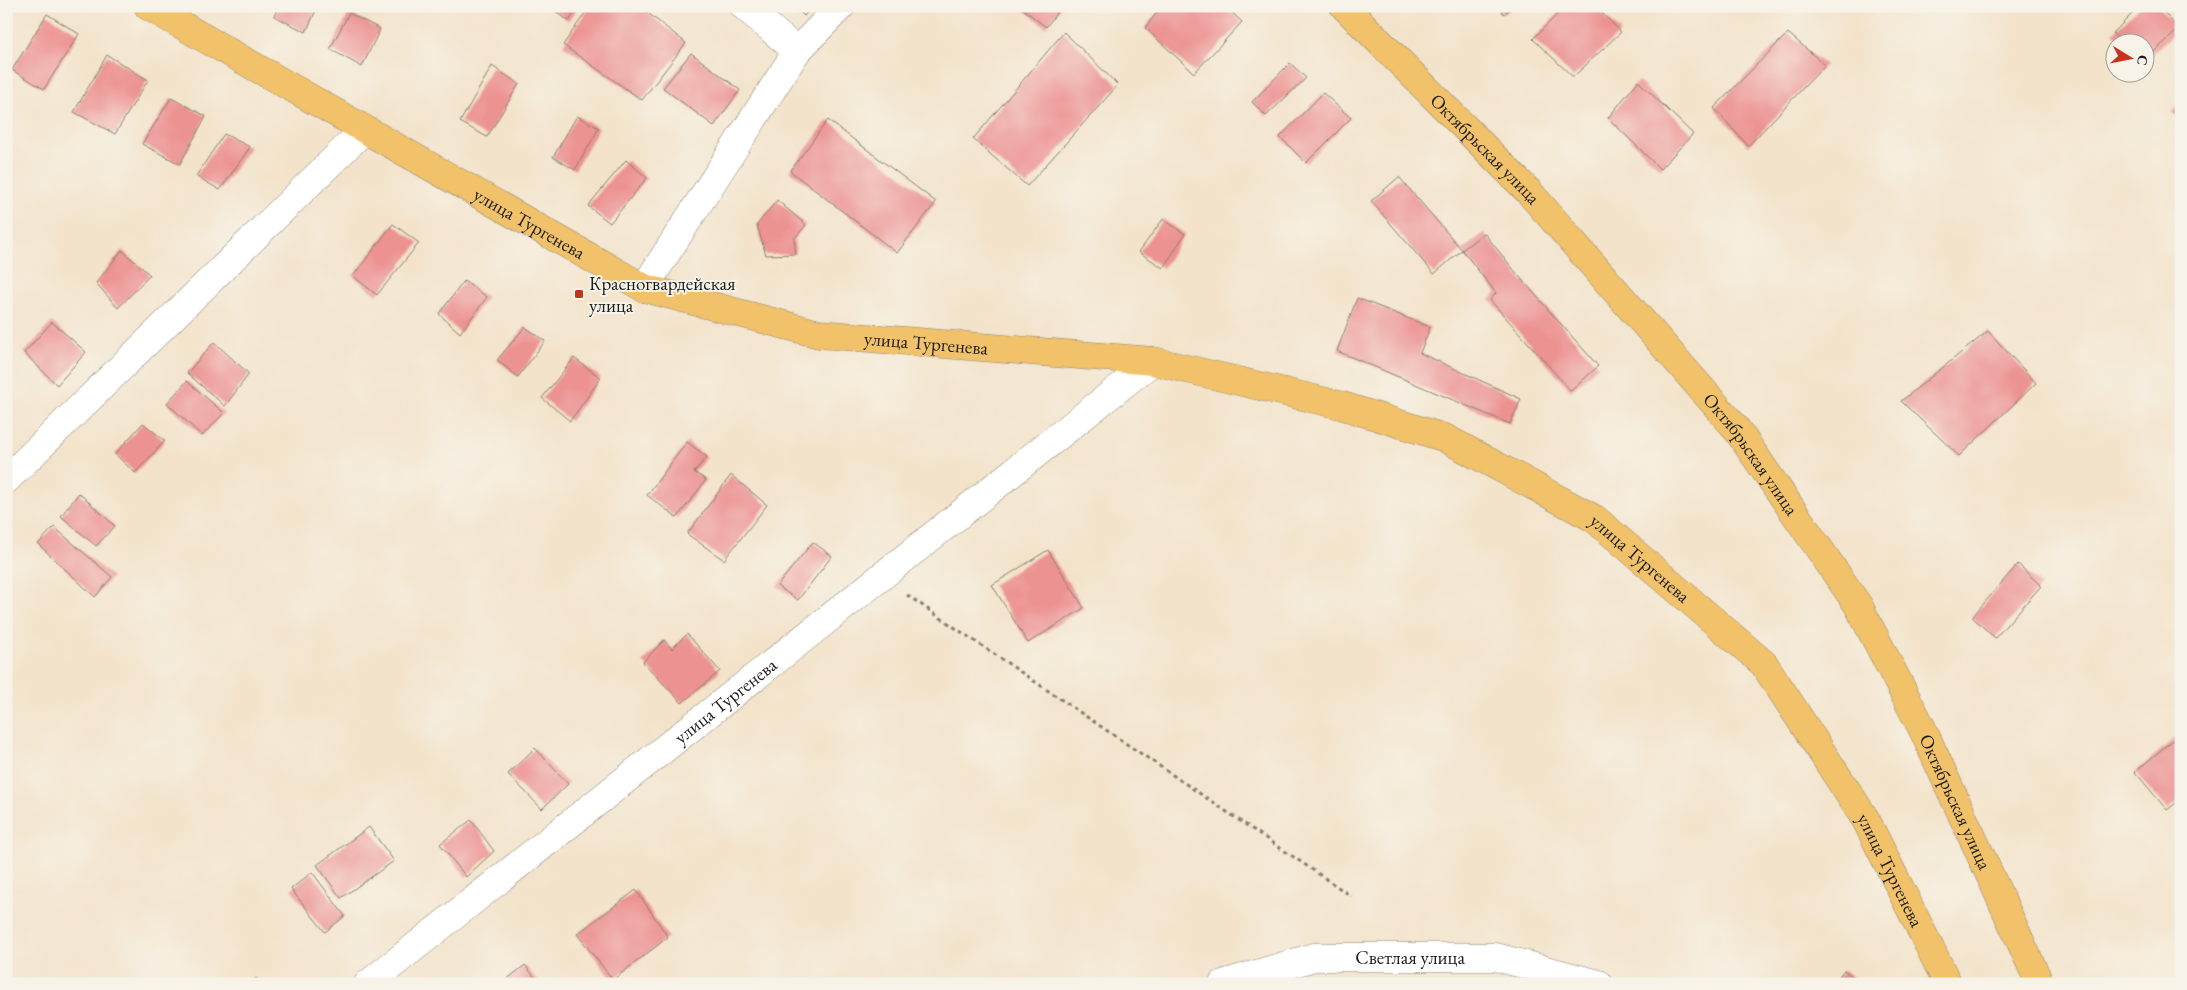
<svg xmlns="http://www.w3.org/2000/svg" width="2187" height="990" font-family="'EB Garamond',serif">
<rect width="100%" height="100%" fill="#f7f3e8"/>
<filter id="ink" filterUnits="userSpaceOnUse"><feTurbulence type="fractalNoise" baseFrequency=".02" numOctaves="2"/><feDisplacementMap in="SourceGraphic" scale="10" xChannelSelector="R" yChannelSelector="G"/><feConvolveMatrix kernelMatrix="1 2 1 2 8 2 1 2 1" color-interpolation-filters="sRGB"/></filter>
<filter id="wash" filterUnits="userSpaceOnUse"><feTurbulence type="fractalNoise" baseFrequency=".0096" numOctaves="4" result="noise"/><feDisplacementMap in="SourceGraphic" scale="20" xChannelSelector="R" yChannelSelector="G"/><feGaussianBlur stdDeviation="1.12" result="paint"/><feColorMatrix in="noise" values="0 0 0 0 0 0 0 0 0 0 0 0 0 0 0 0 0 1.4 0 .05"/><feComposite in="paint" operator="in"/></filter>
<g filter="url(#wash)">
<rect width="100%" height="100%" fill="#f3e3ca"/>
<g id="blocks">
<g fill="#ec9392">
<polygon points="279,6 318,6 306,32 274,16"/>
<polygon points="548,6 579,6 569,21"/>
<polygon points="590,6 639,6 686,43 642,100 563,45"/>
<polygon points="795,6 813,6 804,16"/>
<polygon points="1019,6 1062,6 1046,27"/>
<polygon points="1162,6 1225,6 1242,22 1194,73 1145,28"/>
<polygon points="1498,6 1513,6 1504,14"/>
<polygon points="1565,6 1595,6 1621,32 1573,77 1533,39"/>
<polygon points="2140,6 2158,6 2179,29 2144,61 2144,42 2121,42 2113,33"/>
<polygon points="349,13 380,29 362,67 330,49"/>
<polygon points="47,14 79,34 44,89 12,70"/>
<polygon points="1064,32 1118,85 1027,186 973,139"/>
<polygon points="1788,33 1825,65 1748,146 1714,108"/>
<polygon points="691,53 740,90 714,126 663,88"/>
<polygon points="107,55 148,80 115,134 74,112"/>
<polygon points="1290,63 1306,78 1266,116 1252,102"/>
<polygon points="492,66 519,84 487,137 460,122"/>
<polygon points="1638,81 1693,134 1660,169 1608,118"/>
<polygon points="1323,93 1351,118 1306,163 1280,137"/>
<polygon points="171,98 206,116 180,164 142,144"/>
<polygon points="2181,104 2181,121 2172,112"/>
<polygon points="577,116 599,128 575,170 553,157"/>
<polygon points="828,120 936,202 897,253 790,171"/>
<polygon points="224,134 250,147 220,190 196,176"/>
<polygon points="626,160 647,178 610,223 588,206"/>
<polygon points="1399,177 1462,250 1484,233 1518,275 1598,366 1571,391 1490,300 1496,293 1462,250 1434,274 1371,201"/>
<polygon points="777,200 806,225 794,239 796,254 766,255 757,225"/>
<polygon points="1163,219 1185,234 1163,268 1139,252"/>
<polygon points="393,224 419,243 377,295 353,276"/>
<polygon points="122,250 150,275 118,308 96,283"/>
<polygon points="464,281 487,297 460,333 439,314"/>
<polygon points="1357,298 1430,327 1420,353 1521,399 1510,424 1337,351"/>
<polygon points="52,322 86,352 57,385 24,353"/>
<polygon points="525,327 545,341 518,377 497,360"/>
<polygon points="1988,331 2036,383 1959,456 1901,401"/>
<polygon points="214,342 249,374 225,406 187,373"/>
<polygon points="574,358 601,378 570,421 542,398"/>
<polygon points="187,381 224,413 202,436 167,403"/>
<polygon points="143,423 165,441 135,473 115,454"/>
<polygon points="687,442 707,457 694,472 706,480 677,518 647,495"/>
<polygon points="731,475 767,505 724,560 687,534"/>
<polygon points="79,493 115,526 96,546 61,516"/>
<polygon points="54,527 112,577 95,597 38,544"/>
<polygon points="813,542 832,556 798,600 777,586"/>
<polygon points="1048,550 1084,608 1028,643 992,585"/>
<polygon points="2018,564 2041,586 1995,638 1972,617"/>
<polygon points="687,634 720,671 682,703 643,662 664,640 672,649"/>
<polygon points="2181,733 2181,799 2167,810 2135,772"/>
<polygon points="535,748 568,784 542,809 508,774"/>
<polygon points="471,820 494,851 466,877 440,844"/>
<polygon points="369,827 394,861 341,898 317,865"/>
<polygon points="312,872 345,916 325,932 291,889"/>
<polygon points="636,890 668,937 613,980 577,934"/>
<polygon points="525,965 540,984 501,984"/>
<polygon points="1844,970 1861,984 1833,984"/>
<polygon points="256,978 261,984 250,984"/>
</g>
</g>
</g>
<g filter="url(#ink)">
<use href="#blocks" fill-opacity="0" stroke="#888073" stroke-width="1"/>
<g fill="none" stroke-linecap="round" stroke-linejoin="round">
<defs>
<g id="minor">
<polyline points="744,6 797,51"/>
<polyline points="644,288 797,51 841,6"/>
<polyline points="6,480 364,130"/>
<path id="s1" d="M368,984l785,-623"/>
<path id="s2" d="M1223,984l91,-27h182l103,27"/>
</g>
<g id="major">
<path id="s3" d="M148,6l496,282 175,46 334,27 187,44 105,33 150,81 169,145 102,156 82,164"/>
<path id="s4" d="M1344,6l185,186 206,235 123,178 64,123 118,256"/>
</g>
</defs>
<use href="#minor" stroke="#888073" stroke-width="29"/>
<use href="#major" stroke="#888073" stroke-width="29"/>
<polyline stroke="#888073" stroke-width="3" stroke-dasharray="4 4" stroke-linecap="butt" points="907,595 1351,896"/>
<use href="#minor" stroke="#fff" stroke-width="28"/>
<use href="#major" stroke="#f2c26a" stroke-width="28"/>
</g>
</g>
<rect fill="#c8321e" stroke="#f7f3e8" stroke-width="2" x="574" y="289" width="10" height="10" rx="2.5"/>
<g text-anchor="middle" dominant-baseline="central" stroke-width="4" stroke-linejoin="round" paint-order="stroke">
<g font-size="19" fill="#1c1c1c" stroke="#f7f3e8">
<text stroke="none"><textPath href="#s4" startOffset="201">Октябрьская улица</textPath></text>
<text stroke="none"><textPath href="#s3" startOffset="439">улица Тургенева</textPath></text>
<text stroke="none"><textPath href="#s3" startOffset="859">улица Тургенева</textPath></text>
<text stroke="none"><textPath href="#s4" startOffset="606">Октябрьская улица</textPath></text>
<text stroke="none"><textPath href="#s3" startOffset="1619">улица Тургенева</textPath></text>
<text stroke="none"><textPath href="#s1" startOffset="456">улица Тургенева</textPath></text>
<text stroke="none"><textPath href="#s4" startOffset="1011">Октябрьская улица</textPath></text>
<text stroke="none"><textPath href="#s3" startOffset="2024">улица Тургенева</textPath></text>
<text stroke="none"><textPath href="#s2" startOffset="191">Светлая улица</textPath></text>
</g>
<g font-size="19" fill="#1c1c1c" stroke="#f7f3e8" text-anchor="start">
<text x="589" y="283">Красногвардейская<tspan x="589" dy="22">улица</tspan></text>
</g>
</g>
<rect width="2187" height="990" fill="none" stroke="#f7f3e8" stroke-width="25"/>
<g transform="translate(2130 58) rotate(100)"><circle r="24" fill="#f7f3e8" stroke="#9f9d96"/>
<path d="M0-4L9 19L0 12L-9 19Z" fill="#c8321e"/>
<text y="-8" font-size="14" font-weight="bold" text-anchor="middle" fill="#1c1c1c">С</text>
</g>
</svg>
